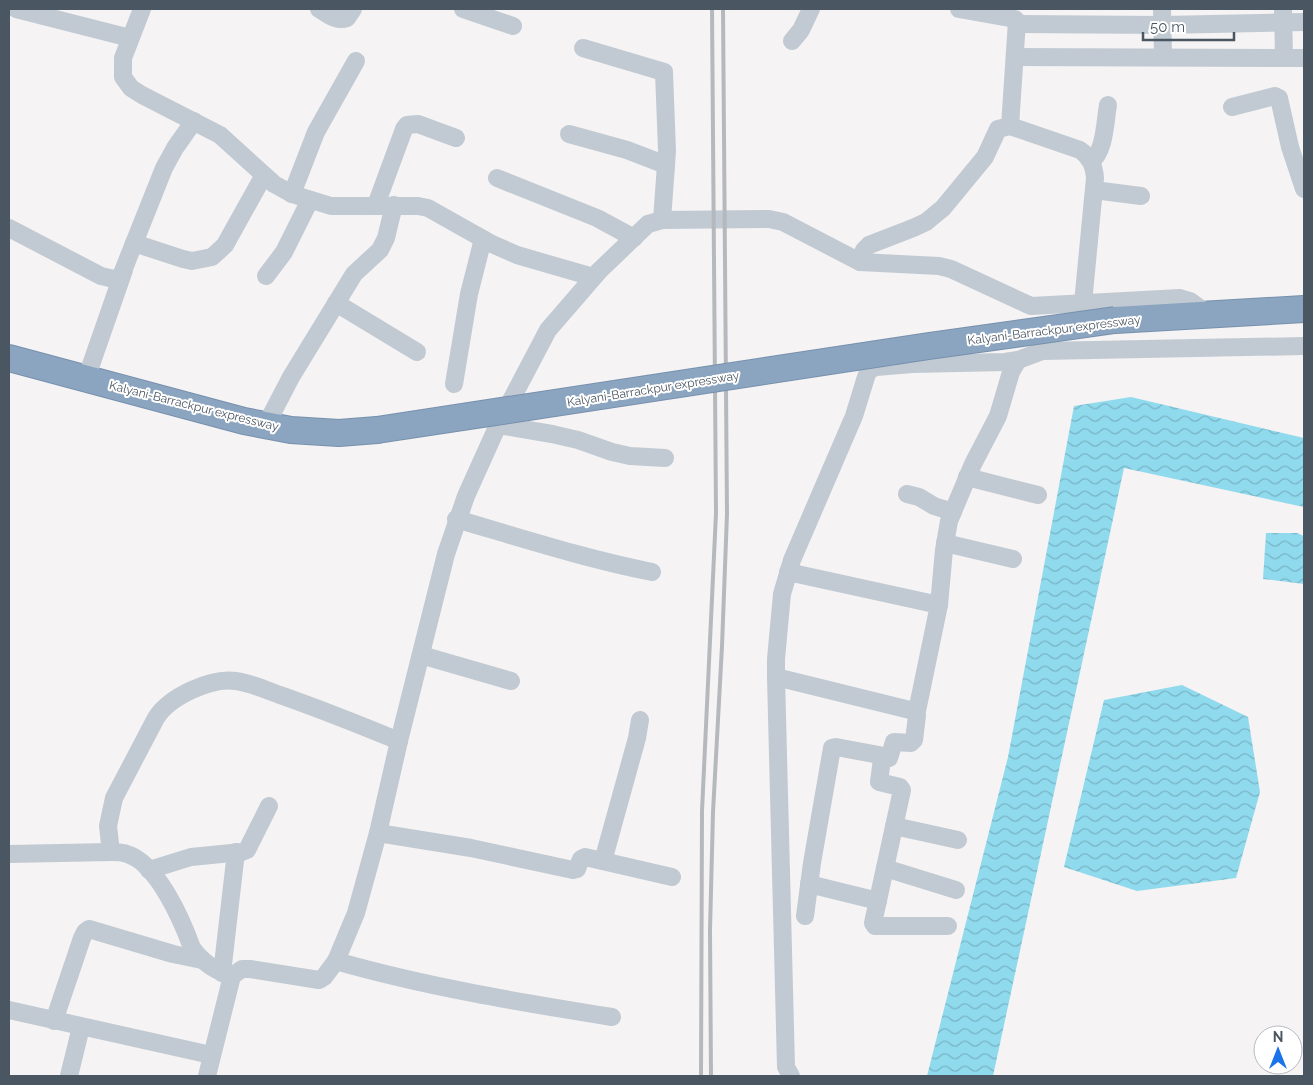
<svg xmlns="http://www.w3.org/2000/svg" width="1313" height="1085" font-family="Raleway,sans-serif">
<defs>
<pattern id="water-waves" width="16" height="10" patternUnits="userSpaceOnUse" patternTransform="scale(1.25)"><rect width="16" height="10" fill="#90daee"/><path d="M0 5q4-4 8 0t8 0" fill="none" stroke="#78b4c4"/></pattern>
</defs>
<rect width="100%" height="100%" fill="#f5f3f3"/>
<g fill="url(#water-waves)">
<polygon points="1131,397 1304,438 1304,507 1124,468 993,1076 927,1076 1008,757 1074,406"/>
<polygon points="1266,533 1297,533 1304,536 1304,584 1263,579"/>
<polygon points="1182,685 1248,717 1260,792 1236,878 1137,891 1064,867 1104,700"/>
</g>
<g fill="none" stroke-linecap="round" stroke-linejoin="round">
<defs>
<g id="highway">
<polyline points="1115,320 1304,309"/>
<polyline points="9,358 244,421 291,430 339,433 377,430"/>
</g>
</defs>
<use href="#highway" stroke="#7690ad" stroke-width="28"/>
<g stroke="#c1cad2" stroke-width="18">
<polyline points="16,9 130,38"/>
<polyline points="142,9 123,58 123,77 131,88 142,95 220,135 274,184 292,194 331,206 418,206 428,208 492,244 517,255 593,277"/>
<path d="M319,9c9,5 17,13 28,9l6,-9"/>
<polyline points="463,9 513,26"/>
<polyline points="959,9 1015,19 1017,21 1010,126"/>
<polyline points="1162,9 1163,57"/>
<polyline points="1283,9 1284,58"/>
<polyline points="1017,24 1163,25 1304,22"/>
<polyline points="792,41 801,30 811,9"/>
<polyline points="583,48 664,72 667,151 662,220"/>
<polyline points="1015,57 1304,58"/>
<polyline points="1232,107 1275,96 1279,98 1290,147 1304,189"/>
<polyline points="569,134 627,150 666,165"/>
<path d="M1091,161c14,-9 14,-40 17,-56"/>
<polyline points="497,178 597,218 634,238"/>
<polyline points="1094,190 1141,196"/>
<polyline points="292,194 316,132 356,61"/>
<polyline points="376,205 404,129 407,125 418,124 456,138"/>
<polyline points="9,228 101,276 114,279 121,276 164,168 175,148 194,121"/>
<polyline points="134,243 183,259 192,261 212,257 225,245 264,175"/>
<path d="M860,262l4,-12 5,-5 44,-17 13,-6 17,-14 42,-51 13,-28 12,-3 70,24c10,7 14,15 15,28l-12,125"/>
<polyline points="266,276 284,252 310,200"/>
<polyline points="336,303 417,352"/>
<polyline points="86,379 124,270"/>
<polyline points="454,384 469,294 483,239"/>
<polyline points="266,425 291,377 354,274 380,250 386,238 394,205"/>
<polyline points="498,425 552,434 578,440 612,452 630,456 665,458"/>
<polyline points="967,477 1038,495"/>
<polyline points="907,494 919,497 934,506 953,512"/>
<path d="M456,519c65,19 130,40 196,53"/>
<polyline points="945,543 1013,559"/>
<polyline points="788,572 939,605"/>
<polyline points="421,655 511,681"/>
<polyline points="776,677 914,711 917,711 939,605 944,550 949,521 973,464 998,416 1011,372 1018,360"/>
<polyline points="916,711 917,716 914,740 911,743 894,742 889,758 882,759 879,782 900,787 902,790 873,923 875,926 948,926"/>
<polyline points="894,826 958,840"/>
<polyline points="378,833 471,848 573,870 577,869 581,859 585,857 672,877"/>
<path d="M111,852l-3,-26 6,-28 42,-80c13,-21 55,-41 80,-37 15,2 30,9 44,14 40,14 80,30 119,46"/>
<path d="M9,854l102,-2c5,0 11,0 16,2 30,9 55,66 65,94 10,14 23,23 40,28"/>
<polyline points="603,861 637,738 640,720"/>
<polyline points="885,868 956,890"/>
<polyline points="149,870 191,857 242,852 247,850 269,806"/>
<polyline points="809,884 878,901"/>
<polyline points="805,916 812,863 832,748 836,747 879,755 883,758"/>
<path d="M336,961c91,26 183,41 276,56"/>
<polyline points="222,973 236,852"/>
<polyline points="9,1010 211,1055"/>
<polyline points="54,1021 82,938 85,932 89,929 173,954 202,960"/>
<polyline points="69,1076 81,1027"/>
<polyline points="207,1076 232,976 242,969 250,969 319,980 324,977 336,961 356,913 378,833 399,741 446,554 466,496 498,425 548,330 599,271 648,224 662,220 769,219 783,222 860,262 939,266 951,269 1031,306 1180,298 1190,301 1209,315"/>
<polyline points="791,1076 786,1067 776,677 776,659 782,594 792,560 854,416 866,377 869,370 876,367 912,364 1005,362 1018,360 1042,351 1304,346"/>
</g>
<use href="#highway" stroke="#8ba5c1" stroke-width="26"/>
<g stroke="#b5b8bd" stroke-width="4">
<polyline points="701,1076 702,811 716,513 712,9"/>
<polyline points="711,1076 710,930 713,812 722,646 727,514 723,9"/>
</g>
<defs>
<polyline id="highway-bridge" points="377,430 929,346 1115,320"/>
</defs>
<use href="#highway-bridge" stroke="#7690ad" stroke-width="28" stroke-linecap="butt"/>
<use href="#highway-bridge" stroke="#8ba5c1" stroke-width="26"/>
</g>
<g text-anchor="middle" dominant-baseline="central" stroke-width="4" stroke-linejoin="round" paint-order="stroke">
<g font-size="12" fill="#4a5661" stroke="#fff">
<text transform="translate(1054 330) rotate(-7)">Kalyani-Barrackpur expressway</text>
<text transform="translate(653 389) rotate(-9)">Kalyani-Barrackpur expressway</text>
<text transform="translate(194 406) rotate(14)">Kalyani-Barrackpur expressway</text>
</g>
</g>
<rect width="1313" height="1085" fill="none" stroke="#4a5661" stroke-width="20"/>
<g transform="translate(1278 1050)"><circle r="24" fill="#ffffff" stroke="#b7bbc0"/>
<path d="M0-4L9 19L0 12L-9 19Z" fill="#1a73e8"/>
<text y="-8" font-size="14" font-weight="bold" text-anchor="middle" fill="#4a5661">N</text>
</g>
<path d="M1143 32v8h91v-8" fill="none" stroke="#4a5661" stroke-width="2.5"/>
<text x="1150" y="32" font-size="15" fill="#4a5661" stroke="#ffffff" stroke-width="4" paint-order="stroke">50 m</text>
</svg>
